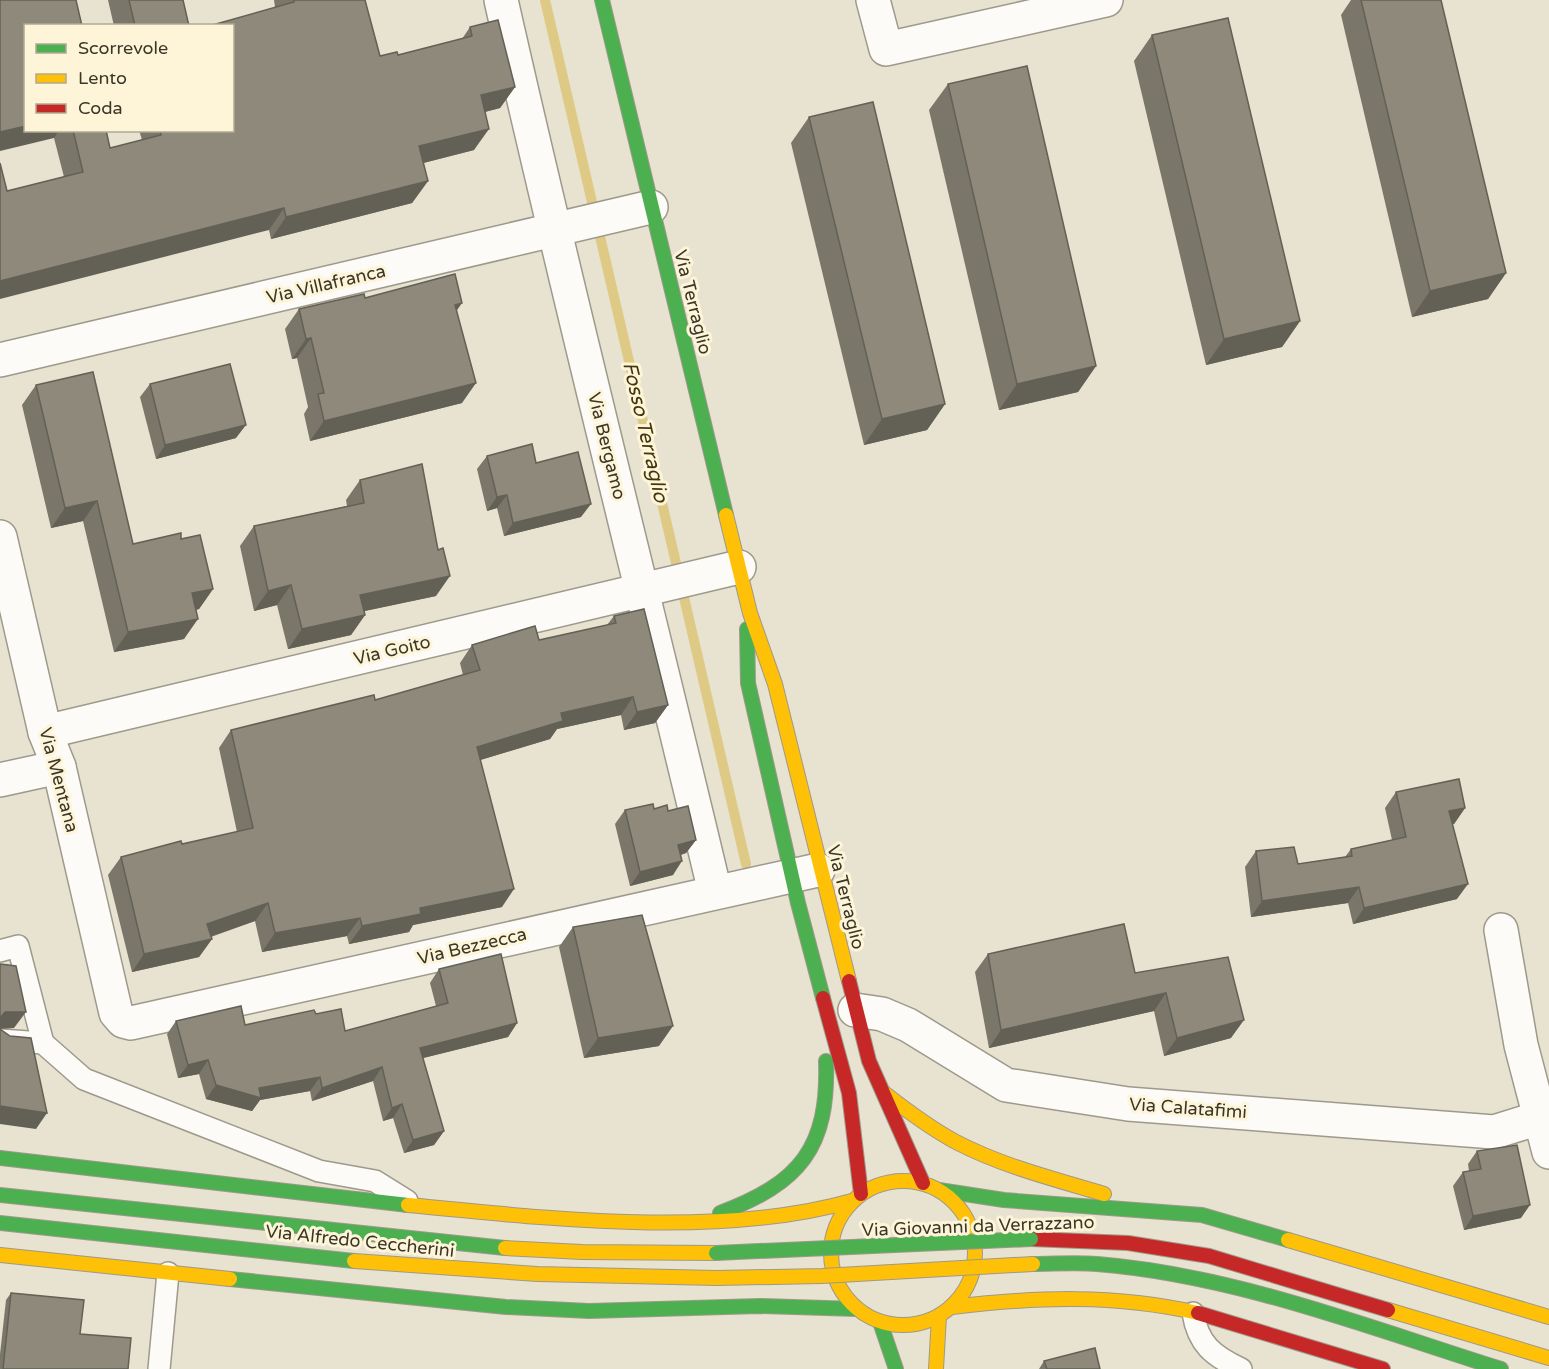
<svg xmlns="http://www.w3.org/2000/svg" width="1549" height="1369" font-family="'Varela Round',sans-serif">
<rect width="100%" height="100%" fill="#e8e2d0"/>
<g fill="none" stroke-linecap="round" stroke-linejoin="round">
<polyline stroke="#deca84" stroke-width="10" points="545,0 746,864"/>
<defs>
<g id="lane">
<polyline points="0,951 18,946 43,1043"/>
<polyline points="0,1040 43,1043 84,1079 319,1171 375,1181 407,1201"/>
<path d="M1193,1313c5,31 20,43 48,56"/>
<polyline points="159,1369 168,1273"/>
</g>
<g id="street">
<path d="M501,0c67,298 143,594 214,892"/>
<polyline points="873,0 886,49 1106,0"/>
<polyline points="0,360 651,207"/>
<polyline points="0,537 45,732 59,767 116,1013 123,1021 131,1023 818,870"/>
<polyline points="45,732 739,567"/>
<polyline points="0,780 59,767"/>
<polyline points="1501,930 1521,1045 1549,1152"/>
<polyline points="855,1010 882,1014 908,1025 1006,1085 1128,1104 1494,1132 1539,1118"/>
</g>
<g id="fast">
<polyline points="602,0 726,515"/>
<polyline points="747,629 748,683 798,903 823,998"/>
<polyline points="0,1158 408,1205"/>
<polyline points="939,1190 1004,1200 1202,1215 1288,1240"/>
<polyline points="0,1195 505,1248"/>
<path d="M720,1213c80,-30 109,-65 106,-152"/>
<polyline points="0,1223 354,1261"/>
<path d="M1033,1264c21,0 43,-2 64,0 138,11 273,64 404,105"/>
<polyline points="230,1279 506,1307 589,1311 760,1306 857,1309"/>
<polyline points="880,1322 896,1369"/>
</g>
<g id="slow">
<polyline points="726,515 750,613 775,684 849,981"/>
<path d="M883,1092c23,18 47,36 73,50 46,24 98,37 148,52"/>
<circle cx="903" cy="1253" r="72"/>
<path d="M408,1205c138,13 309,34 444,-4"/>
<polyline points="1288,1240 1549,1317"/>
<polyline points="505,1248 582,1252 716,1253"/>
<polyline points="0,1255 230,1279"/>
<polyline points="354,1261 537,1274 717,1278"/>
<path d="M952,1307c84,-10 163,-13 246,6"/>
<polyline points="1388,1310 1549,1358"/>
<polyline points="936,1369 939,1316"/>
</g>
<g id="jam">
<polyline points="849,981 869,1061 923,1183"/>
<polyline points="823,998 849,1093 861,1194"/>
<polyline points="1031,1239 1128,1243 1209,1256 1388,1310"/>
<polyline points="1198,1313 1383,1369"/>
</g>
</defs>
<use href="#lane" stroke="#9e998b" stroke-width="24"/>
<use href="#street" stroke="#9e998b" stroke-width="36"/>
<use href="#fast" stroke="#9e998b" stroke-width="16"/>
<use href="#slow" stroke="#9e998b" stroke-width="16"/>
<use href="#jam" stroke="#9e998b" stroke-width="16"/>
<use href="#lane" stroke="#fcfbf8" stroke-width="21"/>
<use href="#street" stroke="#fcfbf8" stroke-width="33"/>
<use href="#fast" stroke="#4caf50" stroke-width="14"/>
<use href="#slow" stroke="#ffc107" stroke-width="14"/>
<use href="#jam" stroke="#c62828" stroke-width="14"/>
<defs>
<polyline id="fast-bridge" points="716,1253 1031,1239"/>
<polyline id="slow-bridge" points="717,1278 822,1276 1033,1264"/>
</defs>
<use href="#fast-bridge" stroke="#9e998b" stroke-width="16" stroke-linecap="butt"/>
<use href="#slow-bridge" stroke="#9e998b" stroke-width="16" stroke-linecap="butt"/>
<use href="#fast-bridge" stroke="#4caf50" stroke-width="14"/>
<use href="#slow-bridge" stroke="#ffc107" stroke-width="14"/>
</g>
<g fill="#7a766a">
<polygon points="108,0 183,0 189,26 114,26"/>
<polygon points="274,0 365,0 380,56 398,55 462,39 470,27 515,87 500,108 485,112 474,150 423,163 428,181 412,203 271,239 269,230 7,191 64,177 54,138 26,130 106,130 110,148 142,140 139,130 232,130 275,7"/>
<polygon points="1351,0 1441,0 1506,273 1488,299 1412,317 1341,15"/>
<polygon points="1152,35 1300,321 1282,347 1206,365 1134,61"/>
<polygon points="948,84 1096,366 1078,392 999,410 929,110"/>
<polygon points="809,117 945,404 927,430 864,445 791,143"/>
<polygon points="365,298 457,310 462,403 310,441 304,414 308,407 297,358 292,359 285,329 299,309"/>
<polygon points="150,384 236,438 156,459 140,397"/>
<polygon points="36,385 133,544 181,539 213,589 199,609 196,610 184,639 114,652 83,521 51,528 22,405"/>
<polygon points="487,456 536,463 581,517 504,536 497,508 487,511 477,469"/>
<polygon points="360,480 436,596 364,611 365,615 351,635 288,649 277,605 254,611 240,546 254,526 347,506 346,500"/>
<polygon points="614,616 668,705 655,723 624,730 621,715 557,729 550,739 480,760 502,907 413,925 409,932 349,944 347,936 262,952 255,921 211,937 212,939 199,957 132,972 108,875 121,857 237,832 219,748 231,730 375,700 463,675 460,663 472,645 539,640 607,625"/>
<polygon points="1396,792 1465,808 1454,824 1452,824 1457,899 1353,924 1348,903 1251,917 1245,867 1256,851 1298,864 1345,857 1351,849 1392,840 1385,808"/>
<polygon points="654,809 668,811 696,840 686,853 681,855 673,875 630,886 615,824 625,810"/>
<polygon points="573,927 659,1046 584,1058 559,947"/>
<polygon points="988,954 1135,973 1228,957 1231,1038 1164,1056 1154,1011 989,1048 975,972"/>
<polygon points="439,969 517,1023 508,1037 423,1058 444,1131 434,1145 404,1153 393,1118 383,1121 373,1081 312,1101 310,1091 260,1100 252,1111 206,1099 199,1074 178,1078 167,1034 176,1021 245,1025 316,1014 345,1031 436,1006 430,983"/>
<polygon points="1477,1151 1521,1218 1464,1230 1453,1186 1463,1172 1469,1171 1468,1164"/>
<polygon points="11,1293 80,1334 128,1369 0,1369 0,1354 6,1300"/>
<polygon points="1044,1361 1100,1369 1039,1369"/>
</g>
<g fill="#636056">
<polygon points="515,87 500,108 465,117 481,95"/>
<polygon points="26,126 26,130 59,130 54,138 0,151 0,132"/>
<polygon points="489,129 474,150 404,168 419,146"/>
<polygon points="428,181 412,203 271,239 286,217"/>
<polygon points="284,208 269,230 0,299 0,281"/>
<polygon points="1506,273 1488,299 1412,317 1430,291"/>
<polygon points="462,303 448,323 455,305"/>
<polygon points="1300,321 1282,347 1206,365 1224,339"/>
<polygon points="311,338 297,358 292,359 306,339"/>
<polygon points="1096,366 1078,392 999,410 1017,384"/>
<polygon points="476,383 462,403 310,441 324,421"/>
<polygon points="945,404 927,430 864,445 882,419"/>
<polygon points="246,425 236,438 156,459 165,445"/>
<polygon points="507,495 497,508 487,511 497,497"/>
<polygon points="97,501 83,521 51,528 65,508"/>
<polygon points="591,504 581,517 504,536 513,523"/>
<polygon points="450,576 436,596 346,615 360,595"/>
<polygon points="291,585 277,605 254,611 268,591"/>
<polygon points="213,589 199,609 178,613 192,593"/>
<polygon points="365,615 351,635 288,649 302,629"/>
<polygon points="198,619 184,639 114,652 128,632"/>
<polygon points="633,697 621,715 557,729 550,739 464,765 477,747 561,713"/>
<polygon points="668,705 655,723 624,730 637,712"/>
<polygon points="1465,808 1454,824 1438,827 1449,811"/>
<polygon points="696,840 686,853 668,858 678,845"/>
<polygon points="682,861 673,875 630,886 640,872"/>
<polygon points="1468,884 1457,899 1353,924 1364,908"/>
<polygon points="1359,887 1348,903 1251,917 1262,901"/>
<polygon points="514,889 502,907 413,925 409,932 349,944 362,926 420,908"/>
<polygon points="268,903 255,921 194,942 207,924"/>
<polygon points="360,918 347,936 262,952 275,933"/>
<polygon points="212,939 199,957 132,972 144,954"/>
<polygon points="1166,993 1154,1011 989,1048 1001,1030"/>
<polygon points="5,1012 26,1012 14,1028 0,1029 0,1018"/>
<polygon points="1244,1020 1231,1038 1164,1056 1177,1038"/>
<polygon points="517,1023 508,1037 411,1061 420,1048"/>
<polygon points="673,1026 659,1046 584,1058 598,1038"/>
<polygon points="208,1060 199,1074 178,1078 188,1065"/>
<polygon points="382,1067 373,1081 312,1101 322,1088"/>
<polygon points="320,1077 310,1091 260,1100 252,1111 206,1099 216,1085 259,1088"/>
<polygon points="402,1104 393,1118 383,1121 392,1108"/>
<polygon points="0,1106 47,1113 36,1129 0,1124"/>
<polygon points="444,1131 434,1145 404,1153 413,1140"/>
<polygon points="1530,1205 1521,1218 1464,1230 1473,1216"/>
</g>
<g fill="#8e897b" stroke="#636056" stroke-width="1.5">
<polygon points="0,0 76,0 82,26 26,26 26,126 0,132"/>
<polygon points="129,0 183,0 189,26 135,26"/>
<polygon points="294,0 365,0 380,56 397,52 398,55 472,36 470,27 498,20 515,87 481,95 489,129 419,146 428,181 286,217 284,208 0,281 0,163 7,191 83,172 73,130 106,130 110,148 161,135 160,130 232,130 232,26 209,26 294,2"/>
<polygon points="1361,0 1441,0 1506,273 1430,291"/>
<polygon points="1228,18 1300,321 1224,339 1152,35"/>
<polygon points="1027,66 1096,366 1017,384 948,84"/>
<polygon points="873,102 945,404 882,419 809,117"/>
<polygon points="455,274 462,303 455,305 476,383 324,421 318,394 324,393 311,338 306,339 299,309 364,294 365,298"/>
<polygon points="230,364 246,425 165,445 150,384"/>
<polygon points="93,372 133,544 181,533 181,539 200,535 213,589 192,593 198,619 128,632 97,501 65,508 36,385"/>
<polygon points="532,444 536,463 578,452 591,504 513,523 507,495 497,497 487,456"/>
<polygon points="422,464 438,550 443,548 450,576 360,595 365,615 302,629 291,585 268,591 254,526 364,503 360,480"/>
<polygon points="644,609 668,705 637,712 633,697 561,713 563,721 477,747 514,889 420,908 421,914 362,926 360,918 275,933 268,903 207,924 212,939 144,954 121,857 181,841 182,844 253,828 231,730 374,695 375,700 480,670 472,645 535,626 539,640 616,623 614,616"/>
<polygon points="1459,779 1465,808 1449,811 1468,884 1364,908 1359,887 1262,901 1256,851 1294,847 1298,864 1352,856 1351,849 1406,837 1396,792"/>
<polygon points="653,804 654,809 667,805 668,811 688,806 696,840 678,845 682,861 640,872 625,810"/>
<polygon points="642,915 673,1026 598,1038 573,927"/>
<polygon points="1124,924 1135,973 1228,957 1244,1020 1177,1038 1166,993 1001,1030 988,954"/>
<polygon points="501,954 517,1023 420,1048 444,1131 413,1140 402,1104 392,1108 382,1067 322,1088 320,1077 259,1088 261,1098 216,1085 208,1060 188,1065 176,1021 241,1006 245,1025 314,1010 316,1014 341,1009 345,1031 448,1003 439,969"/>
<polygon points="0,964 16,966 26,1012 5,1012 1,1017 0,1026"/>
<polygon points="0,1029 10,1036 31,1038 47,1113 0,1106"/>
<polygon points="1517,1145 1530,1205 1473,1216 1463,1172 1481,1169 1477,1151"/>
<polygon points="11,1293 84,1300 80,1334 131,1338 128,1369 3,1369"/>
<polygon points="1095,1348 1100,1369 1047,1369 1044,1361"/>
</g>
<g text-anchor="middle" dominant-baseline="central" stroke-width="6" stroke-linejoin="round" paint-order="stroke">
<g font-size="18" fill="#3a3628" stroke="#fef5d9">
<text transform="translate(326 284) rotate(-13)">Via Villafranca</text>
<text transform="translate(693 302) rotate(76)">Via Terraglio</text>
<text transform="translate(607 446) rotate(76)">Via Bergamo</text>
<text transform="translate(392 650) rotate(-13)">Via Goito</text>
<text transform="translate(59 780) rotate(75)">Via Mentana</text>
<text transform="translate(846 897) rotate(76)">Via Terraglio</text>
<text transform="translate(472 946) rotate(-13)">Via Bezzecca</text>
<text transform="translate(1188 1108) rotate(4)">Via Calatafimi</text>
<text transform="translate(978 1226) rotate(-2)">Via Giovanni da Verrazzano</text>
<text transform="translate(360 1241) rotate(6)">Via Alfredo Ceccherini</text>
</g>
<g font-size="20" font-style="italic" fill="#41360e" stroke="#fef5d9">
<text transform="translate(645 432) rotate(77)">Fosso Terraglio</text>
</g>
</g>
<rect x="24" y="24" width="210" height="108" fill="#fef5d9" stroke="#b0a992" stroke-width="1.5"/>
<rect x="36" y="44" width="30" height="9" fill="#4caf50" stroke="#b0a992" stroke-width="1.5"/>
<text x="78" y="54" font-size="18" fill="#3a3628">Scorrevole</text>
<rect x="36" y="74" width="30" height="9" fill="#ffc107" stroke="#b0a992" stroke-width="1.5"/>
<text x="78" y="84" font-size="18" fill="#3a3628">Lento</text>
<rect x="36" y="104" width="30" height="9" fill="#c62828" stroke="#b0a992" stroke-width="1.5"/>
<text x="78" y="114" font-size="18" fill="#3a3628">Coda</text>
</svg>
